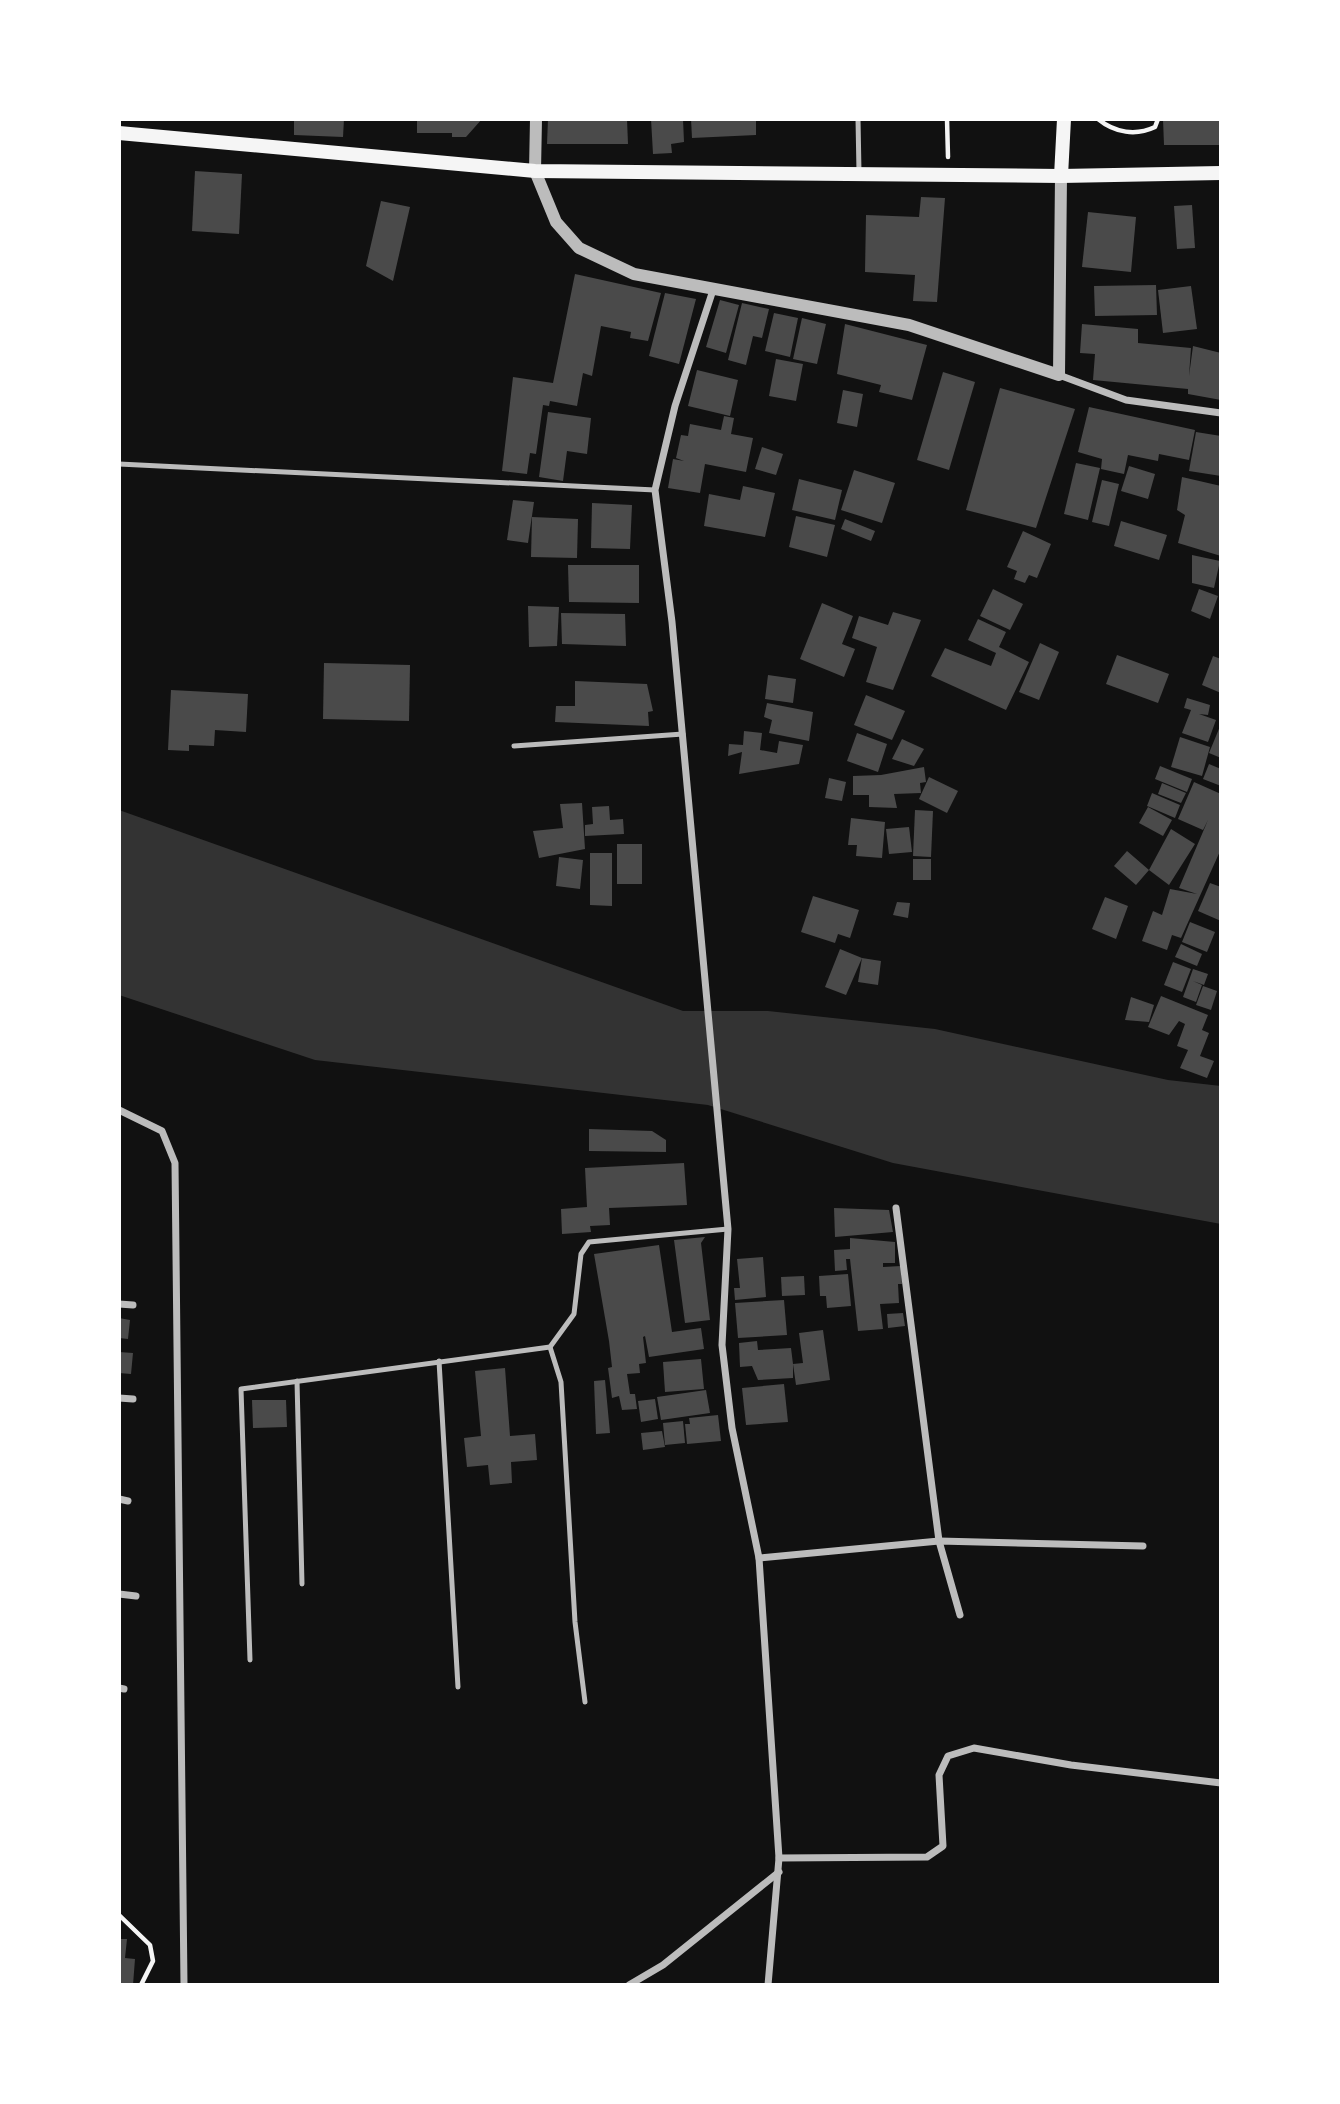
<svg xmlns="http://www.w3.org/2000/svg" width="1340" height="2104" font-family="Inter,sans-serif">
<rect width="100%" height="100%" fill="#111"/>
<polygon fill="#333" points="119,810 683,1011 768,1011 935,1029 1168,1080 1221,1086 1221,1224 893,1163 708,1105 315,1060 119,995"/>
<g fill="#4a4a4a">
<polygon points="294,119 344,119 343,137 294,135"/>
<polygon points="417,119 482,119 466,137 452,137 452,133 417,133"/>
<polygon points="548,119 627,119 628,144 547,144"/>
<polygon points="651,119 683,119 684,142 671,144 672,153 653,154"/>
<polygon points="691,119 756,119 756,135 692,138"/>
<polygon points="1163,119 1221,119 1221,145 1164,145"/>
<polygon points="195,171 242,174 239,234 192,231"/>
<polygon points="921,197 945,198 937,302 913,301 915,275 865,272 866,215 919,217"/>
<polygon points="381,201 410,207 393,281 366,266"/>
<polygon points="1192,205 1195,248 1177,249 1174,206"/>
<polygon points="1088,212 1136,217 1131,272 1082,267"/>
<polygon points="575,274 661,293 648,341 630,338 631,332 601,326 592,376 583,373 577,406 550,401 549,406 543,405 536,454 530,453 527,474 502,471 513,377 553,383"/>
<polygon points="1156,285 1157,315 1095,316 1094,286"/>
<polygon points="1191,286 1197,329 1163,333 1158,290"/>
<polygon points="665,293 696,299 679,364 649,356"/>
<polygon points="720,300 739,305 726,353 706,347"/>
<polygon points="742,303 769,309 762,338 753,336 746,365 728,360"/>
<polygon points="774,313 798,318 790,357 765,351"/>
<polygon points="802,318 826,324 817,364 793,359"/>
<polygon points="845,324 927,345 912,400 879,392 881,385 837,374"/>
<polygon points="1082,324 1138,329 1138,343 1191,348 1189,376 1193,346 1221,353 1221,400 1188,394 1188,389 1093,380 1095,354 1080,353"/>
<polygon points="776,359 803,364 796,401 769,396"/>
<polygon points="697,370 738,380 730,416 688,406"/>
<polygon points="943,372 975,382 949,470 917,460"/>
<polygon points="1000,388 1075,409 1036,528 966,510"/>
<polygon points="843,390 863,394 857,427 837,423"/>
<polygon points="1089,407 1195,430 1189,460 1159,454 1158,461 1128,455 1124,474 1101,469 1102,459 1078,452"/>
<polygon points="548,412 591,418 587,454 567,451 563,481 539,477"/>
<polygon points="724,416 734,418 731,434 753,438 746,472 705,464 700,493 668,488 673,459 684,461 676,458 681,435 688,436 690,424 721,430"/>
<polygon points="1196,432 1221,436 1221,476 1189,471"/>
<polygon points="762,447 783,454 776,475 755,469"/>
<polygon points="1076,463 1100,468 1088,520 1064,514"/>
<polygon points="1129,466 1155,474 1148,499 1121,491"/>
<polygon points="854,470 895,483 882,523 841,510"/>
<polygon points="1182,477 1221,486 1221,556 1178,543 1185,515 1177,510"/>
<polygon points="799,479 842,490 835,520 792,510"/>
<polygon points="1102,480 1119,484 1109,526 1092,522"/>
<polygon points="743,486 775,493 765,537 704,526 709,494 740,500"/>
<polygon points="513,500 534,502 528,543 507,540"/>
<polygon points="592,503 632,505 630,549 591,548"/>
<polygon points="796,516 835,525 827,557 789,547"/>
<polygon points="532,517 578,519 577,558 531,557"/>
<polygon points="845,519 875,531 871,541 841,529"/>
<polygon points="1121,521 1167,535 1159,560 1114,546"/>
<polygon points="1023,531 1051,544 1037,578 1029,575 1025,583 1014,579 1017,571 1007,567"/>
<polygon points="1192,555 1220,561 1214,588 1192,583"/>
<polygon points="568,565 639,565 639,603 569,602"/>
<polygon points="993,589 1023,604 1010,630 980,616"/>
<polygon points="1199,589 1218,596 1210,619 1191,611"/>
<polygon points="822,603 853,616 842,644 855,649 844,677 800,659"/>
<polygon points="528,606 559,607 557,646 529,647"/>
<polygon points="893,612 921,620 893,690 866,682 877,647 852,638 859,616 888,625"/>
<polygon points="561,613 625,614 626,646 562,644"/>
<polygon points="978,619 1006,632 999,647 1029,662 1006,710 931,676 945,648 991,666 996,653 968,640"/>
<polygon points="1040,643 1059,652 1039,700 1019,692"/>
<polygon points="1117,655 1169,674 1158,703 1106,684"/>
<polygon points="1213,656 1221,659 1221,693 1202,685"/>
<polygon points="324,663 410,665 409,721 323,719"/>
<polygon points="768,675 796,679 793,703 765,699"/>
<polygon points="575,681 647,684 653,711 648,712 649,726 555,722 556,706 575,706"/>
<polygon points="171,690 248,694 246,732 215,730 214,746 189,745 189,751 168,750"/>
<polygon points="866,695 905,711 892,740 854,725"/>
<polygon points="1187,698 1210,705 1208,715 1199,714 1216,720 1208,742 1182,733 1191,710 1184,708"/>
<polygon points="767,703 813,712 809,741 769,733 772,720 764,717"/>
<polygon points="1221,724 1221,758 1209,753"/>
<polygon points="744,731 762,733 760,750 777,753 779,741 803,745 799,764 739,774 742,752 728,756 729,744 743,745"/>
<polygon points="857,733 887,744 878,772 847,761"/>
<polygon points="1180,737 1210,747 1202,776 1171,767"/>
<polygon points="902,739 924,749 914,766 892,759"/>
<polygon points="1209,764 1221,769 1221,786 1203,779"/>
<polygon points="1160,766 1192,779 1187,792 1155,779"/>
<polygon points="924,767 926,782 920,783 921,793 894,794 897,808 869,807 869,795 853,795 853,776 881,775"/>
<polygon points="929,777 958,791 947,813 919,799"/>
<polygon points="829,778 846,782 842,801 825,798"/>
<polygon points="1194,782 1221,794 1221,849 1181,938 1172,935 1167,950 1142,941 1153,911 1162,915 1170,889 1197,894 1179,888 1208,820 1203,830 1178,819"/>
<polygon points="1162,783 1186,793 1181,803 1158,794"/>
<polygon points="1152,793 1180,805 1175,818 1147,806"/>
<polygon points="582,803 585,849 539,858 533,831 563,828 560,804"/>
<polygon points="609,806 610,820 623,819 624,834 585,836 585,825 593,824 592,807"/>
<polygon points="1148,807 1172,820 1163,836 1139,823"/>
<polygon points="915,810 933,811 931,857 913,856"/>
<polygon points="851,818 885,822 882,858 856,856 857,845 848,845"/>
<polygon points="909,827 912,852 889,854 886,829"/>
<polygon points="1171,829 1195,844 1169,885 1149,870 1136,885 1114,866 1127,851 1149,870"/>
<rect x="617" y="844" width="25" height="40"/>
<polygon points="590,853 612,853 612,906 590,905"/>
<polygon points="559,857 583,860 580,889 556,886"/>
<rect x="913" y="859" width="18" height="21"/>
<polygon points="1210,883 1221,887 1221,921 1198,911"/>
<polygon points="813,896 859,910 850,938 838,934 835,943 801,932"/>
<polygon points="1105,897 1128,906 1116,939 1092,929"/>
<polygon points="897,902 910,903 908,918 893,915"/>
<polygon points="1190,922 1215,932 1207,952 1182,942"/>
<polygon points="1181,944 1202,954 1197,966 1175,957"/>
<polygon points="840,949 862,958 881,961 878,985 858,982 862,958 846,995 825,987"/>
<polygon points="1173,962 1191,969 1182,992 1164,985"/>
<polygon points="1193,969 1208,974 1204,985 1193,981 1202,985 1196,1002 1183,997"/>
<polygon points="1203,986 1217,991 1211,1010 1196,1005"/>
<polygon points="1161,996 1208,1015 1202,1030 1209,1033 1200,1056 1214,1061 1207,1078 1180,1068 1188,1050 1177,1046 1185,1024 1179,1021 1169,1035 1148,1027"/>
<polygon points="1131,997 1154,1005 1149,1022 1125,1020"/>
<polygon points="589,1129 652,1131 666,1140 666,1152 589,1151"/>
<polygon points="684,1163 687,1205 609,1208 610,1225 590,1226 591,1232 562,1234 561,1209 587,1207 585,1168"/>
<polygon points="834,1208 889,1210 893,1232 835,1237"/>
<polygon points="705,1237 701,1243 710,1320 685,1323 674,1240"/>
<polygon points="850,1238 895,1242 895,1263 883,1263 883,1267 901,1266 902,1284 898,1284 899,1303 880,1304 883,1329 858,1331 850,1259 846,1259 847,1270 835,1271 834,1250 850,1249"/>
<polygon points="659,1245 672,1332 701,1328 704,1349 649,1357 645,1336 643,1337 646,1363 639,1364 640,1373 627,1374 630,1394 635,1394 637,1409 622,1410 619,1396 612,1398 608,1368 612,1367 609,1341 594,1254"/>
<polygon points="763,1257 766,1297 735,1300 734,1288 740,1288 737,1259"/>
<polygon points="848,1274 851,1306 827,1308 826,1296 820,1296 819,1276"/>
<polygon points="804,1276 805,1295 782,1296 781,1277"/>
<polygon points="784,1300 787,1335 738,1338 735,1303"/>
<polygon points="903,1313 905,1326 888,1328 887,1314"/>
<polygon points="119,1318 130,1320 128,1339 119,1338"/>
<polygon points="823,1330 830,1380 796,1385 793,1364 793,1378 758,1380 752,1366 740,1367 739,1343 757,1341 758,1350 791,1348 793,1364 803,1363 799,1333"/>
<polygon points="119,1352 133,1353 131,1374 119,1373"/>
<polygon points="701,1359 704,1389 665,1392 663,1362"/>
<polygon points="505,1368 510,1436 535,1434 537,1460 511,1462 512,1483 490,1485 488,1465 467,1467 464,1438 481,1436 475,1371"/>
<polygon points="605,1380 610,1433 596,1434 594,1381"/>
<polygon points="784,1384 788,1422 746,1425 742,1388"/>
<polygon points="706,1390 710,1413 661,1420 657,1397"/>
<polygon points="655,1399 658,1419 641,1422 638,1401"/>
<polygon points="252,1400 286,1400 287,1427 253,1428"/>
<polygon points="718,1415 721,1441 687,1444 685,1424 690,1424 689,1418"/>
<polygon points="683,1421 685,1443 665,1445 663,1423"/>
<polygon points="662,1431 665,1447 643,1450 641,1433"/>
<polygon points="119,1939 127,1939 125,1958 135,1959 133,1985 119,1985"/>
</g>
<g fill="none" stroke-linecap="round" stroke-linejoin="round">
<g stroke="#f5f5f5" stroke-width="4.5">
<polyline points="947,119 948,157"/>
<path d="M1098,119c17,14 38,17 57,8l3,-8"/>
<polyline points="119,1915 150,1945 153,1961 141,1985"/>
</g>
<g stroke="#bcbcbc" stroke-width="5">
<polyline points="858,119 859,172"/>
<polyline points="119,464 655,490"/>
<polyline points="514,746 683,734"/>
<polyline points="550,1347 561,1382 575,1622 585,1702"/>
<polyline points="439,1361 458,1687"/>
<polyline points="297,1381 302,1584"/>
<polyline points="250,1660 241,1389 550,1347 574,1314 581,1254 589,1242 728,1229"/>
</g>
<g stroke="#bcbcbc" stroke-width="7">
<polyline points="714,287 675,406 655,490 672,622 728,1229 722,1345 732,1428 759,1558 779,1858 768,1985"/>
<polyline points="1059,375 1126,400 1221,413"/>
<polyline points="119,1110 162,1131 175,1163 184,1985"/>
<polyline points="896,1208 939,1541 960,1615"/>
<polyline points="119,1304 133,1305"/>
<polyline points="119,1398 133,1399"/>
<polyline points="119,1499 128,1501"/>
<polyline points="759,1558 939,1541 1143,1546"/>
<polyline points="119,1594 136,1596"/>
<polyline points="119,1688 124,1689"/>
<polyline points="779,1858 927,1857 943,1846 939,1775 948,1756 974,1748 1071,1765 1221,1783"/>
<polyline points="629,1985 663,1965 779,1872"/>
</g>
<polyline stroke="#bcbcbc" stroke-width="12" points="536,119 535,171 556,222 579,248 634,274 909,325 1059,375 1061,176"/>
<g stroke="#f5f5f5" stroke-width="14">
<polyline points="119,133 535,171 1061,176 1221,173"/>
<polyline points="1061,176 1064,119"/>
</g>
</g>
<rect width="1340" height="2104" fill="none" stroke="#ffffff" stroke-width="242"/>
</svg>
